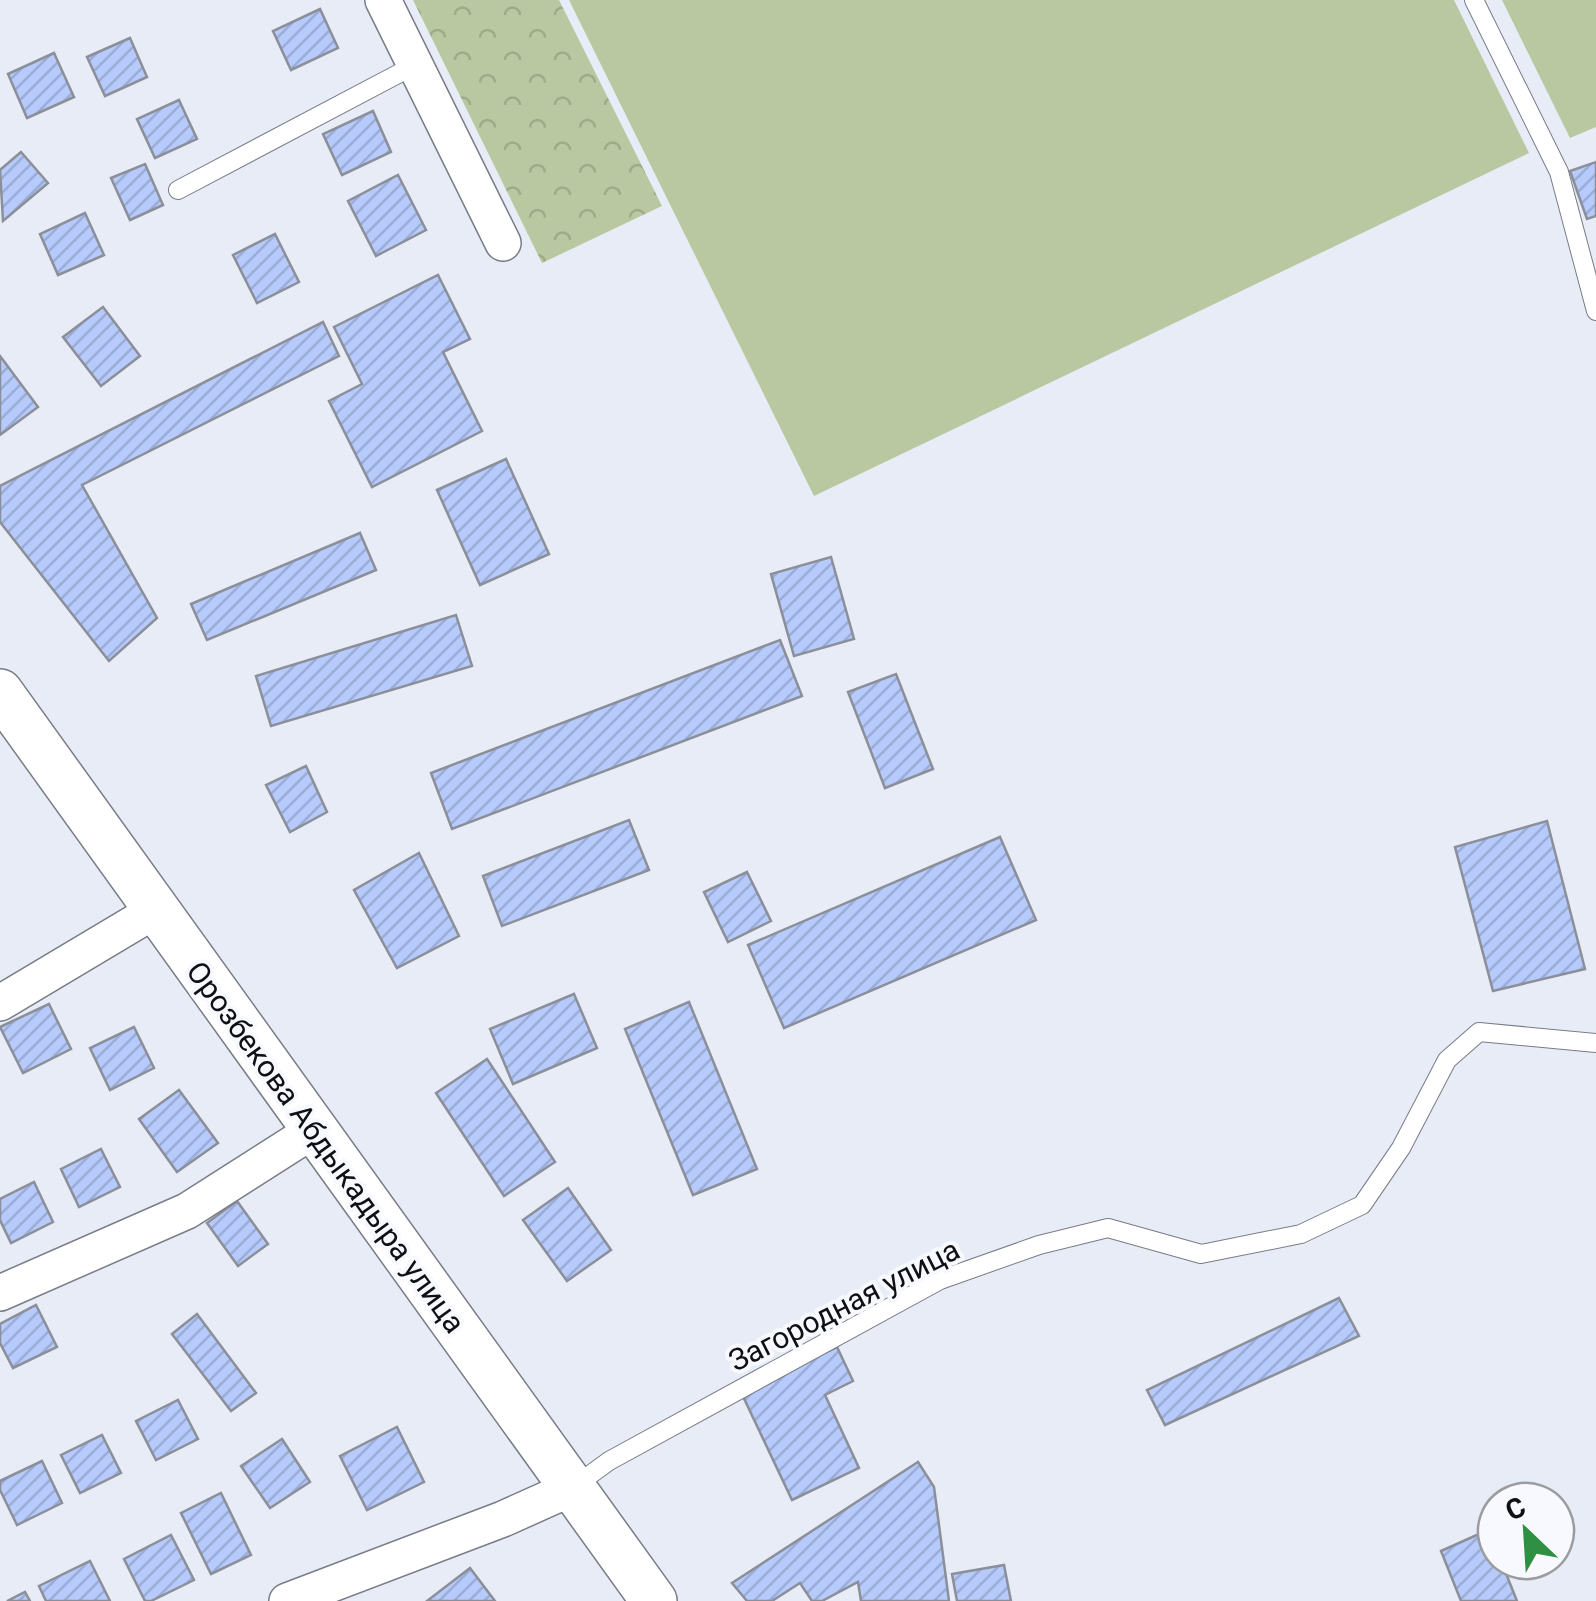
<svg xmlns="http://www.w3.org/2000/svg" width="1596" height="1601" font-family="Roboto,sans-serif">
<defs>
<pattern id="park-crowns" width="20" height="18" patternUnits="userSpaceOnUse" patternTransform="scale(2.5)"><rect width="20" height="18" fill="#b9c8a0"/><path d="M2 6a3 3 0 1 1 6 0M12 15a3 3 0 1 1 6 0" fill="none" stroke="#9eab89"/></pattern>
<pattern id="building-hatch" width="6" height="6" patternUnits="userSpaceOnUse" patternTransform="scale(2.5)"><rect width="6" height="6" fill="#b6cafb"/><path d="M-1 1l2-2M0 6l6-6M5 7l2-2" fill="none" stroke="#9bacd6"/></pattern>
</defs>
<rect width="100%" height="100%" fill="#e7ecf7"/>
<g fill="#b9c8a0">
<polygon points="569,0 1454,0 1529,153 814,496"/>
<polygon points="1502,0 1596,0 1596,127 1570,138"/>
</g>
<polygon fill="url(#park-crowns)" points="413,0 559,0 662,206 542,263"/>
<g fill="url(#building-hatch)" stroke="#8b8f99" stroke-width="2.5">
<polygon points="320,9 338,48 291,70 273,31"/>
<polygon points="130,38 147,77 105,96 87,57"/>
<polygon points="54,53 74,97 27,118 8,74"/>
<polygon points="179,100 197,139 155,158 137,119"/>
<polygon points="373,111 391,152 342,175 323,134"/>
<polygon points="21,152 48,183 3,221 0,170"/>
<polygon points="1596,162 1596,216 1587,219 1570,171"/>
<polygon points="145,164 163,205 130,220 111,178"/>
<polygon points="398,175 426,230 376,256 348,201"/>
<polygon points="85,213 104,255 58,275 40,234"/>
<polygon points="275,234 299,282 257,303 233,255"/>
<polygon points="438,275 470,339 443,352 482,431 372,487 329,401 362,384 334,327"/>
<polygon points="103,307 140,356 101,386 63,337"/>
<polygon points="323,322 339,356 82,485 157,618 109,661 0,522 0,486"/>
<polygon points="0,356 38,407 0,435"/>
<polygon points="506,459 549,554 480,585 437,490"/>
<polygon points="360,533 376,570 207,640 191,604"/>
<polygon points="831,557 854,639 794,656 771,574"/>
<polygon points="456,615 472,666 271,726 256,676"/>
<polygon points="780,640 802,696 452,829 431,773"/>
<polygon points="896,674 933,769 885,788 848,692"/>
<polygon points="306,766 327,812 290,832 266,785"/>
<polygon points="629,820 649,870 502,926 483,876"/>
<polygon points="1547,821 1585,969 1493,991 1455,847"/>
<polygon points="1000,837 1036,920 784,1028 748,945"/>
<polygon points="419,853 459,936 397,968 354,890"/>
<polygon points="747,872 771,921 728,942 704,892"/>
<polygon points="574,994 597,1048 513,1084 490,1029"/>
<polygon points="689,1002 757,1169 693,1195 625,1029"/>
<polygon points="49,1004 71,1049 23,1073 0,1027"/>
<polygon points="134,1027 154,1068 110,1090 90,1048"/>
<polygon points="487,1059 555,1162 504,1196 436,1093"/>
<polygon points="179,1090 218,1143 177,1172 139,1119"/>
<polygon points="101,1149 120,1187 79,1207 61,1169"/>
<polygon points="34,1182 53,1222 11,1243 0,1220 0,1199"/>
<polygon points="568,1188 611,1250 567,1281 523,1220"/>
<polygon points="237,1201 268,1244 238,1266 207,1223"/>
<polygon points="1339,1298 1359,1336 1165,1425 1147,1390"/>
<polygon points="36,1305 57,1347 13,1368 0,1343 0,1324"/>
<polygon points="197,1314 256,1393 231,1411 172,1334"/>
<polygon points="837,1347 853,1381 825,1395 859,1468 792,1500 741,1392"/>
<polygon points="178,1400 198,1439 156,1460 136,1421"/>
<polygon points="397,1427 424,1482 367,1510 340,1456"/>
<polygon points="102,1435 121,1473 80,1493 61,1455"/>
<polygon points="282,1439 310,1482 270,1508 241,1466"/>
<polygon points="42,1461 62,1503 17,1525 0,1490 0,1481"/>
<polygon points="918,1462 934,1487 949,1601 861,1601 858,1582 822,1601 812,1601 800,1583 772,1601 747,1601 732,1583"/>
<polygon points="221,1493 251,1555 211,1574 181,1513"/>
<polygon points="1488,1530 1496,1549 1496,1561 1501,1561 1517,1601 1461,1601 1441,1551"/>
<polygon points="171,1535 194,1580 151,1601 145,1601 124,1559"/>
<polygon points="90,1561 110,1601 46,1601 39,1586"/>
<polygon points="1004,1565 1011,1601 957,1601 952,1574"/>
<polygon points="470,1568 495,1601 427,1601"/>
<polygon points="25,1592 30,1601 7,1601"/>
</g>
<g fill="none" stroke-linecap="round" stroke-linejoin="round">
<defs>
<g id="service">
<polyline points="1474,0 1559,172 1596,311"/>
<polyline points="178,190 415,65"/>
<polyline points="572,1488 609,1461 940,1280 1039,1245 1108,1228 1201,1254 1301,1234 1362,1205 1401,1148 1447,1060 1479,1032 1596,1043"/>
</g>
<g id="minor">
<polyline points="383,0 503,243"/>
<polyline points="0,1003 156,910"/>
<polyline points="0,1293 187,1211 314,1130"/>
<polyline points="287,1601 503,1519 572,1488"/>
</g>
<polyline id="tertiary" points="0,692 654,1601"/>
</defs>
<use href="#service" stroke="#787c86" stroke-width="20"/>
<use href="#minor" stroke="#787c86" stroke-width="38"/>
<use href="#tertiary" stroke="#787c86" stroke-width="48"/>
<use href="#service" stroke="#fff" stroke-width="18"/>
<use href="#minor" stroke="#fff" stroke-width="35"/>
<use href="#tertiary" stroke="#fff" stroke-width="45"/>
</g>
<g text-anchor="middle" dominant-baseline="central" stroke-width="8" stroke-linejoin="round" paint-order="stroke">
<g font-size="30" fill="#0f1014" stroke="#f7f9fe">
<text transform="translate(326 1147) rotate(54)">Орозбекова Абдыкадыра улица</text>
<text transform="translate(844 1305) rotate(-27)">Загородная улица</text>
</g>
</g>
<g transform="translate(1526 1531) rotate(335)"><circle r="48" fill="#f7f9fe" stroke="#9a9ca0" stroke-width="2.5"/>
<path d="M0-8L18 38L0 25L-18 38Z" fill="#2f9043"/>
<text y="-15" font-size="28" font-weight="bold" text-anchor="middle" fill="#0f1014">С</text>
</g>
</svg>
